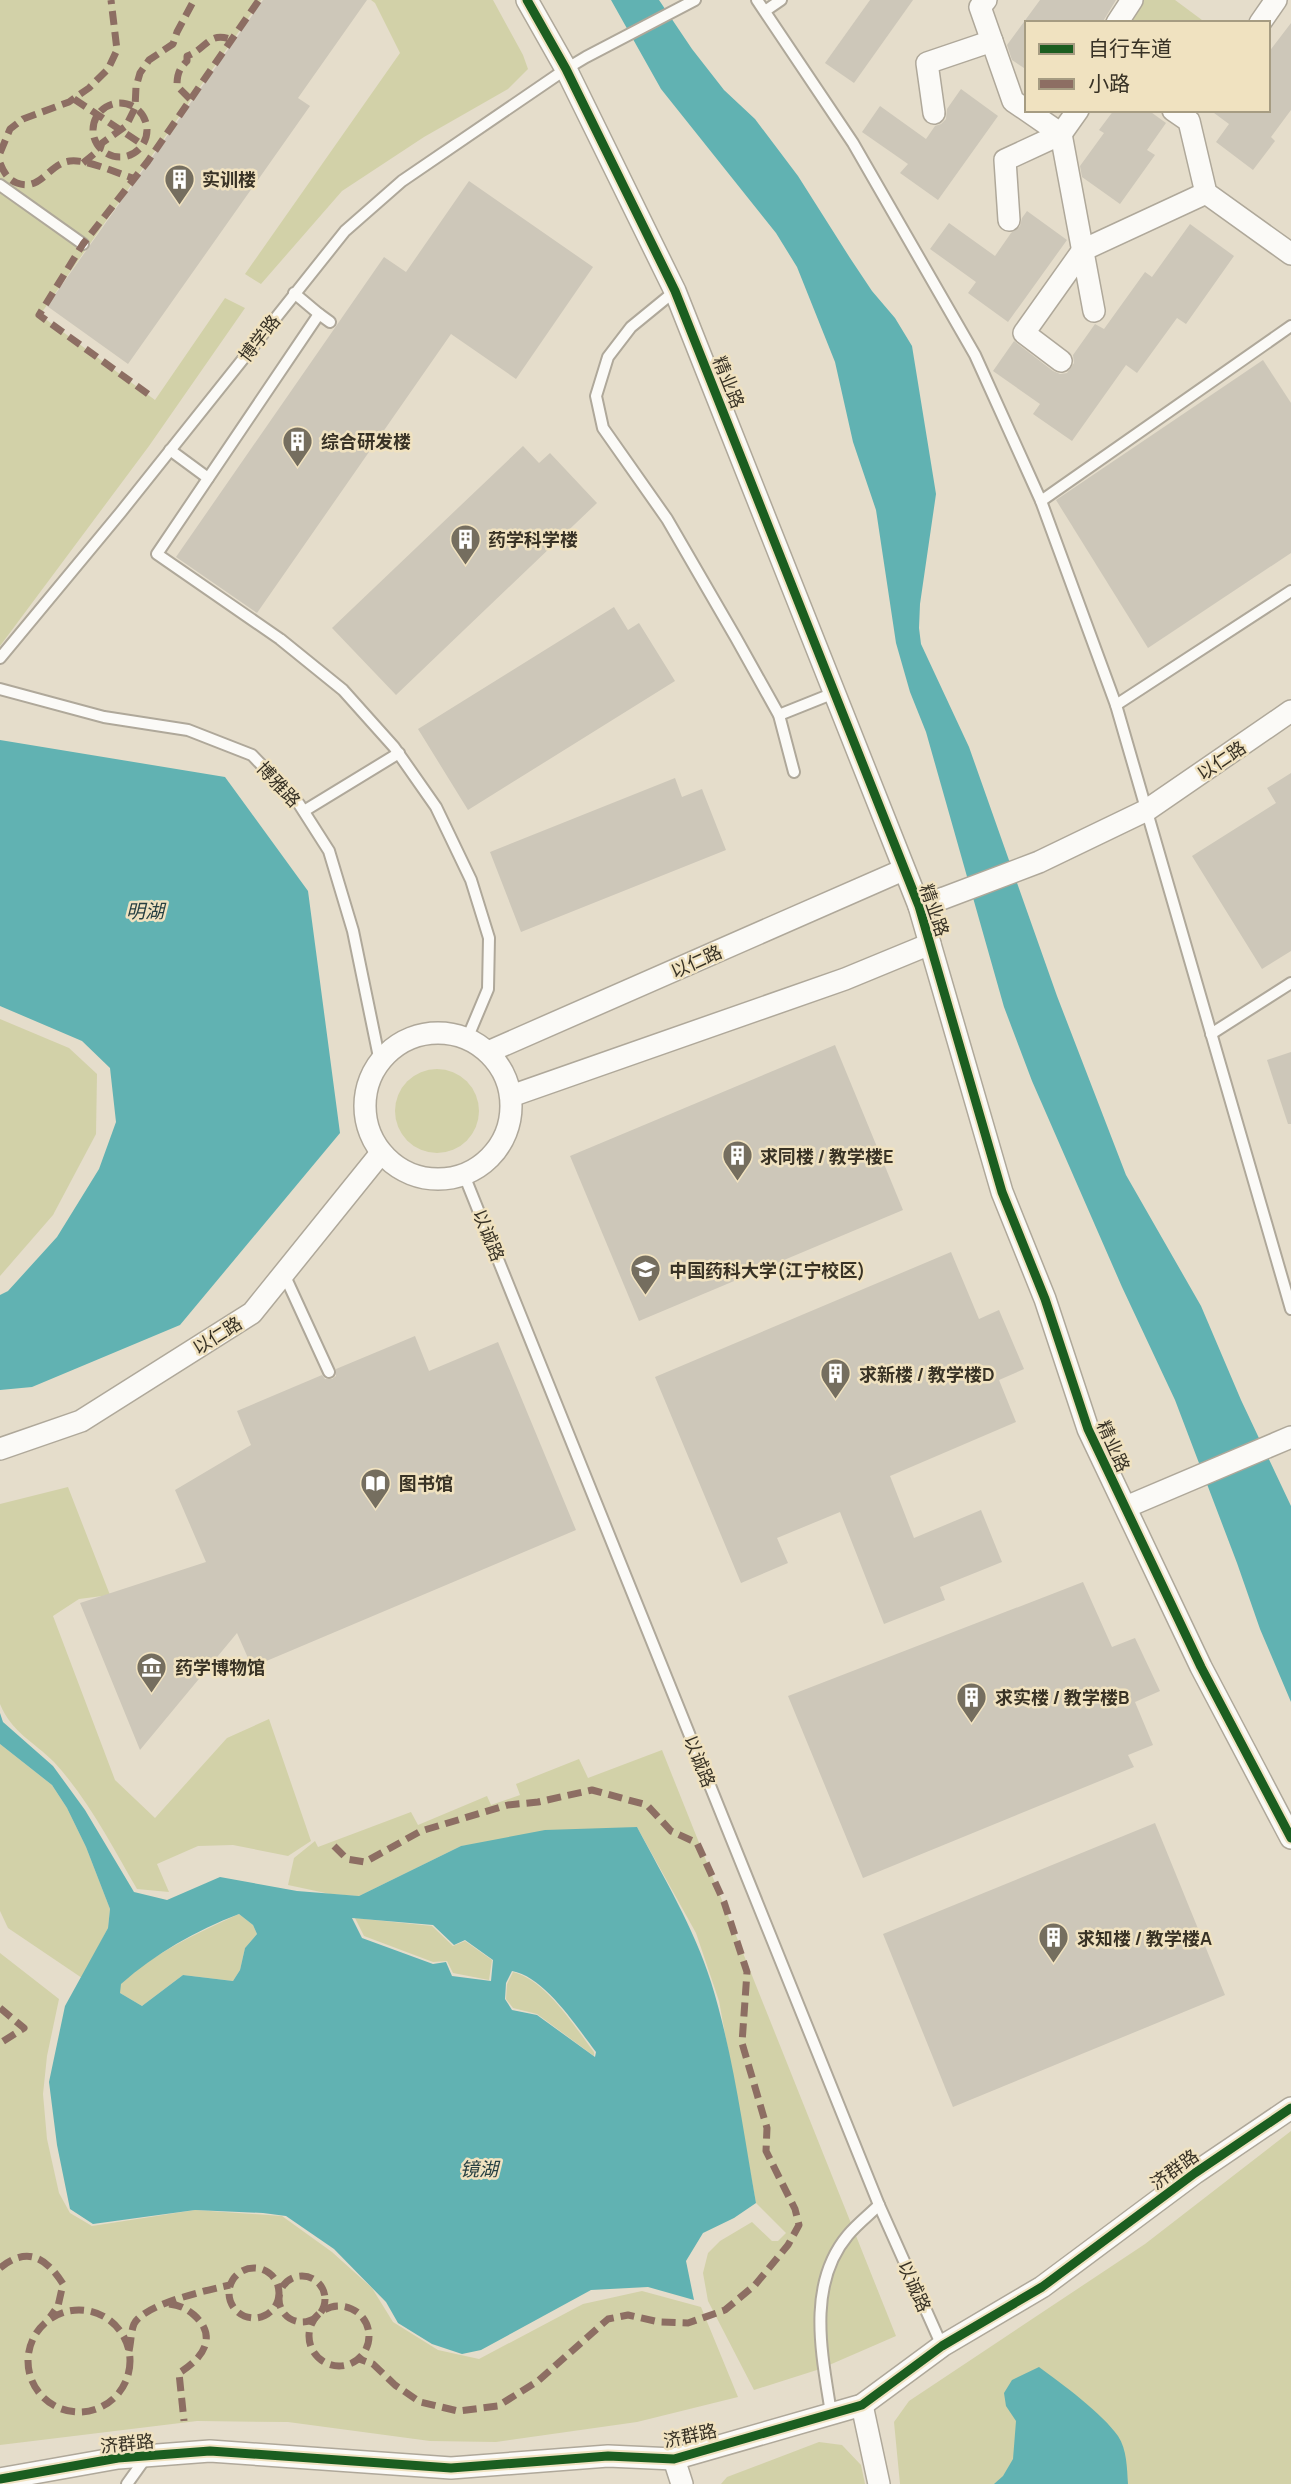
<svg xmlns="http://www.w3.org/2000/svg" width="1291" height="2484" font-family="Manrope,'Noto Sans SC',sans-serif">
<rect width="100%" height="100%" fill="#e5ddcb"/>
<g fill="#d2d1a8">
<polygon points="0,0 261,0 40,315 155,400 225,298 245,308 149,446 0,646"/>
<polygon points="371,0 493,0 523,55 528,69 508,89 424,137 342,191 261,284 245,274 400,53 375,3"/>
<polygon points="1142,0 1175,0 1206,23 1126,23"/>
<polygon points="0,1019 69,1048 97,1074 96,1134 53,1215 0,1276"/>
<circle cx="437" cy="1111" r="42"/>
<path d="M68,1487l42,108 -31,4 -26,17 62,164 40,38 72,-80 42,-19 42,122 -23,15 -55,-11 -35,1 -41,18 12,28 -32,-3c-25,-43 -49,-90 -83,-127 -21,-21 -42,-29 -54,-58v-200z"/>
<polygon points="0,1744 52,1785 67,1808 86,1847 110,1909 108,1928 82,1978 8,1928 0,1911"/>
<polygon points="662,1750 896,2336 820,2369 754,2390 708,2301 703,2273 708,2253 720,2241 752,2222 772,2241 778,2241 786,2233 756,2203 719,2001 696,1933 637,1827 461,1846 359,1896 330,1894 288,1885 294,1858 315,1841 318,1847 411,1812 418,1825 487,1796 491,1805 520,1795 516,1784 579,1759 588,1778"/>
<path d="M239,1914l14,11 4,9 -12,14 -5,22 -7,11 -50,-6 -41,31 -22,-13v-9c36,-32 75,-50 119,-70z"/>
<polygon points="355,1918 432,1926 453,1946 465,1941 492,1960 489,1980 453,1973 447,1961 433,1962 364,1936"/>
<polygon points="0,1953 59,1999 47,2056 43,2094 47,2139 59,2193 70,2213 92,2226 195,2210 282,2216 332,2252 372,2288 393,2322 438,2350 479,2359 583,2304 642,2291 701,2307 738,2397 637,2422 496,2442 430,2441 288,2422 197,2421 0,2445"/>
<path d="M513,1972c33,8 61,54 81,80v4l-57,-42 -24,-6 -7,-9 1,-15z"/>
<polygon points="1291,2131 1291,2484 900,2484 894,2422 909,2401 1145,2244"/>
<polygon points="819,2442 842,2445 861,2465 865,2484 721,2484 727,2477"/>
</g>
<g fill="#61b2b2" fill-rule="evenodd">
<polygon points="611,0 659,0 692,49 724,90 755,119 798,176 850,258 872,291 895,318 912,346 936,494 920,604 919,628 921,644 969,747 1057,996 1126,1175 1201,1306 1241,1400 1291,1506 1291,1702 1260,1629 1237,1563 1175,1400 1122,1287 1032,1081 1004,1007 926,732 910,692 896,643 876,510 853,442 835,362 797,267 776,233 661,89"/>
<polygon points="0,740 225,777 308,891 340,1133 180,1325 32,1387 0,1390 0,1295 8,1291 57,1237 99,1169 116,1122 110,1068 82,1041 0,1006"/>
<path d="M0,1713l3,9 50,44 32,44 49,82 33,8 53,-23 77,14 62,5 102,-50 84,-16 92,-3c27,51 57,101 74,155 22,71 32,147 45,221l-22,15 -31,15 -17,28 8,39 -46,-13 -57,3 -110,60 -19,4 -30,-10 -34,-21 -12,-21 -52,-53 -48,-33 -23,-3 -68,-3 -102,14 -23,-15 -13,-64 -8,-63 16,-76 43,-78 2,-19 -24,-62 -19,-39 -15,-23 -52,-41zM239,1914l14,11 4,9 -12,14 -5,22 -7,11 -50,-6 -41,31 -22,-13 1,-9c35,-31 74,-53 118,-70zM352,1918l81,7 21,20 11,-5 28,20 -2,21 -39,-5 -6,-14 -13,2 -71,-26zM512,1971c33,6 64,55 84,81l-1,5 -58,-42 -25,-5 -7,-11 1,-16z"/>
<path d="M1039,2367c22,16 64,47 79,69 9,13 9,33 10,48h-134l9,-8 10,-17 3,-38 -10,-15 -2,-13 8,-13z"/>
</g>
<g fill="#cdc7b9">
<polygon points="263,0 367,0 298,98 310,106 128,364 47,306"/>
<polygon points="870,0 913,0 854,83 825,63"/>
<polygon points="1040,0 1116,0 1102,23 1027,23 1027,70 1012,60 1007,45"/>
<polygon points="1291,23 1291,110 1271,137 1275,141 1253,170 1216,142 1229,124 1210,110 1268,110 1268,53"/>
<polygon points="961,89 998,116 938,200 900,173 908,164 862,132 880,106 926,139 935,126 941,124 946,119 947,109"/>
<polygon points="1114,110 1148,110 1166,123 1147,150 1155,155 1120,204 1082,177 1080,166 1104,133 1099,130"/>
<polygon points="469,181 593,267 516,379 451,334 257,613 176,557 384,257 406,272"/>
<polygon points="1027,211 1067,240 1008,322 968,293 976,282 930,249 949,223 995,256 1011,233 1020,226 1022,218"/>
<polygon points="1190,224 1234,256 1186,324 1177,318 1137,373 1126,365 1072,441 1033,414 1040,404 993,371 1014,341 1053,371 1060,374 1067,373 1074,363 1073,355 1095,324 1104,329 1145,272 1152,277"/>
<polygon points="1263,360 1291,403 1291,553 1148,648 1056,500"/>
<polygon points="523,446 539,463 550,453 597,503 396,695 332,628"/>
<polygon points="614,607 628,630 639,623 675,681 468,810 418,729"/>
<polygon points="1291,773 1291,951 1262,969 1192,856 1276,803 1267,788"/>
<polygon points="675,778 682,797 702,789 726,850 521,932 490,852"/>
<polygon points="835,1045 903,1210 639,1321 570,1156"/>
<polygon points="1291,1052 1291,1124 1288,1124 1267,1060"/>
<polygon points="951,1252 979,1319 999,1310 1024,1369 999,1380 1016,1422 890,1476 914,1538 981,1510 1002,1562 940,1587 945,1600 884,1624 840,1512 777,1538 788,1563 741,1583 655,1377"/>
<polygon points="415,1336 429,1371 498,1342 576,1530 252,1667 237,1633 140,1750 80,1603 206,1562 175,1490 251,1445 237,1411 322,1375 325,1379 332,1379 336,1376 336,1369"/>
<polygon points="1083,1582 1112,1647 1135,1638 1160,1691 1135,1702 1153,1745 1128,1755 1134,1767 863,1878 788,1696"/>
<polygon points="1155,1823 1225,1995 953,2107 883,1934"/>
</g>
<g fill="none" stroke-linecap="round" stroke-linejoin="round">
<defs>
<g id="lane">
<polyline points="757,0 853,143 975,355 1041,501 1116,705 1291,1309"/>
<polyline points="765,11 781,0"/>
<polyline points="0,185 83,244"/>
<polyline points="675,291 631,327 608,357 596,396 603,428 667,519 736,638 779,715 794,772"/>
<polyline points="294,293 319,314"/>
<polyline points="330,322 319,314 157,554 280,639 343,690 394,747 436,807 471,880 489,938 488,989 467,1039"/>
<polyline points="170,450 208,478"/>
<polyline points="1041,501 1291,326"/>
<polyline points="0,658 121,512 345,231 402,181 566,69 586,57 695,0"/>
<polyline points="0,689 104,717 188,730 252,755 299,804 329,851 353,931 380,1062"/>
<polyline points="1116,705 1291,591"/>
<polyline points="779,715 834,693"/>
<polyline points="304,811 399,753"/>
<polyline points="1211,1034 1291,983"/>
<polyline points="464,1175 879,2205 942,2346"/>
<polyline points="284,1274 329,1372"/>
<path d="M831,2413c-9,-58 -25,-128 17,-178 9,-11 21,-20 31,-30"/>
<polyline points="127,2484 147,2456"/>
</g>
<g id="street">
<polyline points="527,0 566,69 675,291 919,906 1002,1192 1045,1299 1088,1429 1201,1667 1291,1838"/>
<polyline points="986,0 980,7 1013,101 1061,134 1094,311"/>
<polyline points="1117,23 1132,0"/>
<polyline points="1260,23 1276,0"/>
<polyline points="1173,110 1189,121 1206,193 1291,254"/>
<polyline points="934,113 927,63 992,41"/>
<polyline points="1009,220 1005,160 1061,134 1078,110"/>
<polyline points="1061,361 1024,333 1083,250 1206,193"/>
<polyline points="919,906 944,898 1039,862 1147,810 1291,711"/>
<circle cx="438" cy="1106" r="73"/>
<polyline points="488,1052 903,870"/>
<polyline points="511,1096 845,979 930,944"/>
<polyline points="0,1449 81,1421 252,1313 381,1153"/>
<polyline points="1126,1507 1291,1437"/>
<polyline points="862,2405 879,2484"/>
<polyline points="674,2459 682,2484"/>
<polyline points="0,2479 118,2458 210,2451 451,2468 608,2456 674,2459 862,2405 942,2346 1042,2287 1195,2173 1291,2108"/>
</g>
</defs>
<use href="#lane" stroke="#afa89a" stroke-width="14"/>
<use href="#street" stroke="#afa89a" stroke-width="24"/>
<use href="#lane" stroke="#fbfaf7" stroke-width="10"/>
<use href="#street" stroke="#fbfaf7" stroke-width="21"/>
<g stroke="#8d6e63" stroke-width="7" stroke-dasharray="14 7" stroke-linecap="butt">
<polyline points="74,99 143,145"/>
<path d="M190,99l-13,-13c0,-12 2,-17 10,-25v-5c20,-7 22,-26 45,-16"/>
<circle cx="120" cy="130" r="27"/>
<polyline points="0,153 10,129 23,119 69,102 89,88 108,69 117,50 111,0"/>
<path d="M0,163c3,8 8,17 17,20 24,9 31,-19 53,-22 17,-2 46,12 63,17"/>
<polyline points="83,163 100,149 102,143 126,126 135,108 136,87 140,73 149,60 173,44 177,32 194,0"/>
<polyline points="148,394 39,315 83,244 148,161 259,0"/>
<polyline points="334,1846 347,1859 365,1862 421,1831 508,1805 538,1802 592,1790 647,1805 671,1831 697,1843 724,1902 747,1972 742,2043 767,2128 766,2151 795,2209 799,2225 788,2245 755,2285 725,2310 688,2323 659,2322 628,2315 608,2319 538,2381 498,2406 458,2411 420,2402 395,2385 373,2364 359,2359"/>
<polyline points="0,2008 24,2028 2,2042 0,2047"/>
<path d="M0,2268c27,-22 46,-11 63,16l-5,22 -8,11"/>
<circle cx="254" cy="2293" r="25"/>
<circle cx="302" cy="2299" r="23"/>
<path d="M169,2304c10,1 17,4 25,11 25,22 8,44 -15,58l5,48"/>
<circle cx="339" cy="2336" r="30"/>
<circle cx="79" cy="2361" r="51"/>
<path d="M129,2351c2,-8 2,-20 5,-27 10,-20 74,-34 96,-39"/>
</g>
<defs>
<g id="cycleway">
<polyline points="527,0 566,69 675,291 919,906 1002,1192 1045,1299 1088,1429 1201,1667 1291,1838"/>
<polyline points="0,2479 118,2458 210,2451 451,2468 608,2456 674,2459 862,2405 942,2346 1042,2287 1195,2173 1291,2108"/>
</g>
</defs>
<use href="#cycleway" stroke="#f0e2c0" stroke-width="13"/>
<use href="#cycleway" stroke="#1b5e20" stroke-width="9"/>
</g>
<defs>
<symbol id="building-pin" viewBox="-11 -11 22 30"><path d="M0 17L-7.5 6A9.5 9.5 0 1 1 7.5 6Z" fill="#756e5f" stroke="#f0e2c0"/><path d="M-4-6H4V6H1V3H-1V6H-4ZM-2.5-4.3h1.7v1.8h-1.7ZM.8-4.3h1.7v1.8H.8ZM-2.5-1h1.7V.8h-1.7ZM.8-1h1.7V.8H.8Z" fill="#fff"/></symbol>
<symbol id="university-pin" viewBox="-11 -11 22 30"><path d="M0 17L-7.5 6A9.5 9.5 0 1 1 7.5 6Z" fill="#756e5f" stroke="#f0e2c0"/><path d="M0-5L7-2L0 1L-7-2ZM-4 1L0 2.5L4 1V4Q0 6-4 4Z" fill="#fff"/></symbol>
<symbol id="library-pin" viewBox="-11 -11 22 30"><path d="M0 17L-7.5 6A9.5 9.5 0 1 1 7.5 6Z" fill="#756e5f" stroke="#f0e2c0"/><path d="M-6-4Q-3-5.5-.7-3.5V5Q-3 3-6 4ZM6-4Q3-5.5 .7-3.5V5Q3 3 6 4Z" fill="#fff"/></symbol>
<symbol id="museum-pin" viewBox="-11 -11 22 30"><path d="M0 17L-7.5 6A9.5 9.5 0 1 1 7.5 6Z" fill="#756e5f" stroke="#f0e2c0"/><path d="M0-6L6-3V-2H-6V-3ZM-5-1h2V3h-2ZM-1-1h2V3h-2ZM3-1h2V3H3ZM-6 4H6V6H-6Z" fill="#fff"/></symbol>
</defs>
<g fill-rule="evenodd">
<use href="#building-pin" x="162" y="162" width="35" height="47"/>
<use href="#building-pin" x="280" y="424" width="35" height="47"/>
<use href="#building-pin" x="448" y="522" width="35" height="47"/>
<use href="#building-pin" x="720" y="1138" width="35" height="47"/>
<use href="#university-pin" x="628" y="1252" width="35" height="47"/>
<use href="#building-pin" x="818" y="1356" width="35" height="47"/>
<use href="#library-pin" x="358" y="1466" width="35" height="47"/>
<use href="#museum-pin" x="134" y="1650" width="35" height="47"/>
<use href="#building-pin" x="954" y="1680" width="35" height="47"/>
<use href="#building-pin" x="1036" y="1920" width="35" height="47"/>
</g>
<g text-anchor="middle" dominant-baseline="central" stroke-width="5" stroke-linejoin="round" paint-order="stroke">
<g font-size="18" font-weight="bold" fill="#383225" stroke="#f0e2c0" text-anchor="start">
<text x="202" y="179">实训楼</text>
<text x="321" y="441">综合研发楼</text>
<text x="488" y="539">药学科学楼</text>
<text x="760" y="1156">求同楼 / 教学楼E</text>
<text x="669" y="1270">中国药科大学(江宁校区)</text>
<text x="859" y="1374">求新楼 / 教学楼D</text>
<text x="399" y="1483">图书馆</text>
<text x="175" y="1667">药学博物馆</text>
<text x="995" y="1697">求实楼 / 教学楼B</text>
<text x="1077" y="1938">求知楼 / 教学楼A</text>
</g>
<g font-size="18" fill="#383225" stroke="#f0e2c0">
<text transform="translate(259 338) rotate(-52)">博学路</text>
<text transform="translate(729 382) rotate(68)">精业路</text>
<text transform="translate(1221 760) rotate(-34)">以仁路</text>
<text transform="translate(279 784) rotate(47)">博雅路</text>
<text transform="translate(935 910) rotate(71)">精业路</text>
<text transform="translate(696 961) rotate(-24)">以仁路</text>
<text transform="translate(489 1235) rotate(68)">以诚路</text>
<text transform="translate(217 1335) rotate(-32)">以仁路</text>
<text transform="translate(1114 1446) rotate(66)">精业路</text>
<text transform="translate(700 1761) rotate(68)">以诚路</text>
<text transform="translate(1174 2169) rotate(-36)">济群路</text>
<text transform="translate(915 2286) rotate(66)">以诚路</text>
<text transform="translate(690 2435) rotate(-12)">济群路</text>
<text transform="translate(127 2443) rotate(-6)">济群路</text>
</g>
<g font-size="19" font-style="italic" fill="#263f41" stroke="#f0e2c0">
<text x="145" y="911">明湖</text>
<text x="479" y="2169">镜湖</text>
</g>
</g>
<rect x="1025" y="21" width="245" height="91" fill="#f0e2c0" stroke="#a69c82" stroke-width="2"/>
<rect x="1039" y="44" width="35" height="10" fill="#1b5e20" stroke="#a69c82" stroke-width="2"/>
<text x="1088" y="56" font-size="21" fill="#383225">自行车道</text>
<rect x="1039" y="79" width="35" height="10" fill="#8d6e63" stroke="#a69c82" stroke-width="2"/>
<text x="1088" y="91" font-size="21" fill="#383225">小路</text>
</svg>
